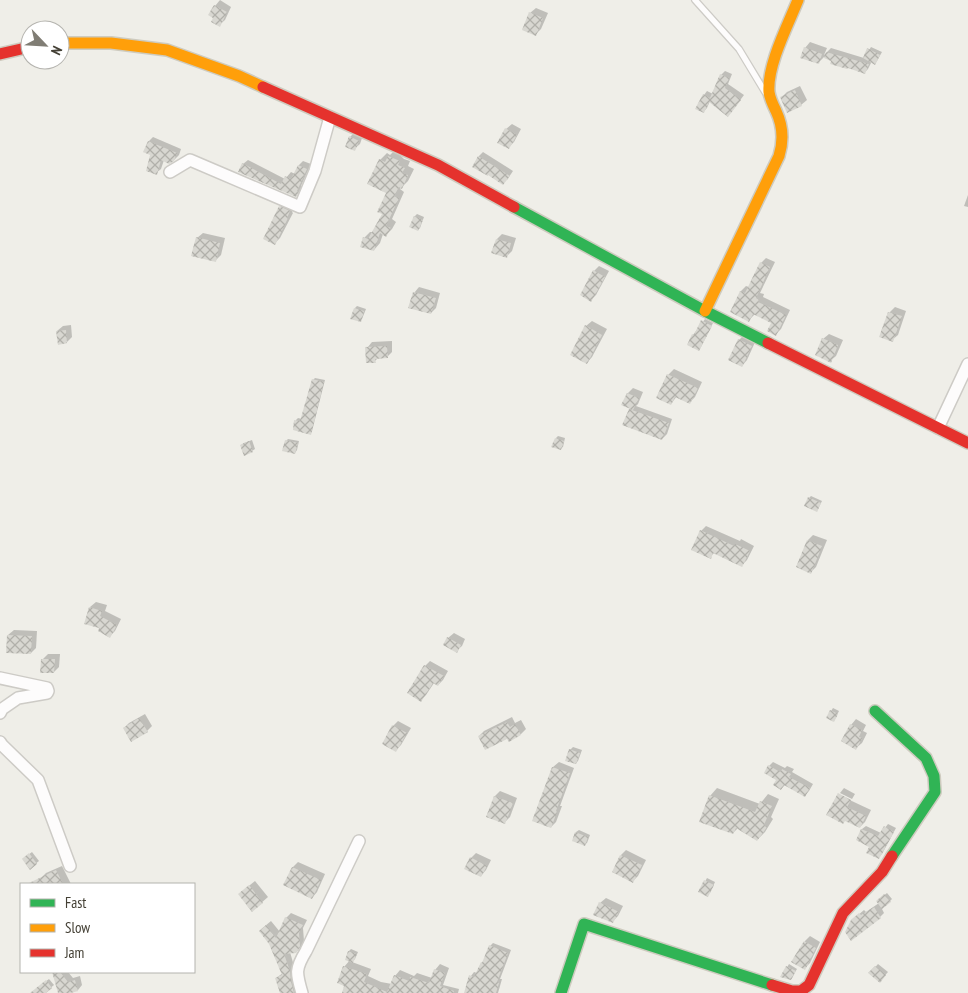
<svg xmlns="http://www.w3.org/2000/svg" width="968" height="993" font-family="'PT Sans Narrow',sans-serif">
<defs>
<pattern id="building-cross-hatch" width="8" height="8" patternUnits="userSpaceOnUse" patternTransform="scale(1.25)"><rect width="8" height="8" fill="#d8d7d1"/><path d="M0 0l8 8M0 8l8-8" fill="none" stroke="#b1b0aa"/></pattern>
</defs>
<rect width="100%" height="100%" fill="#efeee8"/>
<g fill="#0003">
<polygon points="220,0 231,7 225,20 219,25 215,6"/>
<polygon points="536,8 548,13 541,29 536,34 530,13"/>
<polygon points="810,42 827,48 824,55 831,48 864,58 871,47 882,52 877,61 875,63 872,61 868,69 864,73 824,57 818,63 805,48"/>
<polygon points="725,71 732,74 728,84 744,95 732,111 710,101 707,108 704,111 704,95 707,91 713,94 721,75"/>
<polygon points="800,86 807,100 801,105 782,97 787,92"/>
<polygon points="512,124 521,129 514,142 508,148 506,129"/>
<polygon points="355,132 363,135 360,144 354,149 350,137"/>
<polygon points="153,137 181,149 179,155 174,160 164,160 161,169 156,173 149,141"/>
<polygon points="395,150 404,159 410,161 408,166 414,169 408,181 400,189 404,192 392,219 396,222 392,229 386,235 383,234 380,243 374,250 364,238 370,232 373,232 383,214 387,192 380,160 387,153 390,155"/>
<polygon points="483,152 513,171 507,180 473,166 479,156"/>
<polygon points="248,160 285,179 291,172 295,174 299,165 303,161 311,164 301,186 302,186 300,191 296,196 243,164"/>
<polygon points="968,195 968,207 964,206"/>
<polygon points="285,202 295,206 292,212 293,213 280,238 275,243 280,207"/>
<polygon points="417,214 424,217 420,228 418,230 415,216"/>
<polygon points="203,233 225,238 221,255 215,261 197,238"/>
<polygon points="502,234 516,238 512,251 506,257 493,252 497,239"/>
<polygon points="766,258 775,262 760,293 764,294 763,297 790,310 781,329 776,334 773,322 755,314 749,320 741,291 746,286 749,287 761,263"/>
<polygon points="599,266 609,271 596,295 591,300 594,271"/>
<polygon points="419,287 440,293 436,308 431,313 414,293"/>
<polygon points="357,306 366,309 362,319 360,321 355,308"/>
<polygon points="895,307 906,311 898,335 892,340 889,313"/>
<polygon points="705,319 713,323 701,347 699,349 693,335"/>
<polygon points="592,321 607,329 592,357 587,363 586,326"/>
<polygon points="71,325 72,337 67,342 57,331 63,326"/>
<polygon points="745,334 756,340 747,360 742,366 730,360 739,340"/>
<polygon points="829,334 843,340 836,356 830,361 823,339"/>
<polygon points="392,341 392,352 387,357 379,357 375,361 367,348 372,342"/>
<polygon points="674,369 702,382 695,397 690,402 677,396 671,404 657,397 668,375"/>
<polygon points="315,378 325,380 312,431 310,433 294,429 296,420 298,418 302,419 313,380"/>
<polygon points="633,388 643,392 638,404 636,406 672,419 667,434 662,439 630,410 631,408 628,393"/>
<polygon points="558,436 565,438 563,447 560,449 556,438"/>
<polygon points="288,439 299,441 297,450 295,453 286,441"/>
<polygon points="252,440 255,449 252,451 241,445 244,443"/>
<polygon points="811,496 822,501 817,511 809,498"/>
<polygon points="706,526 740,541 741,539 754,546 747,560 742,565 715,552 710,557 701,531"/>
<polygon points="813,535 827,540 816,567 811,572 808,540"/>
<polygon points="96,602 107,605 105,611 121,619 115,631 110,636 101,628 86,623 90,607"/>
<polygon points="14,630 37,631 36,648 31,653 8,635"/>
<polygon points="454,633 465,639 462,646 456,651 448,638"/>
<polygon points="48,654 60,654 59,667 54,672 43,659"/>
<polygon points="430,661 448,671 443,680 438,685 434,683 426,695 421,700 425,666"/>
<polygon points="833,708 839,711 834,721 831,711"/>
<polygon points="145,714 152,726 147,731 124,728 129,723"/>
<polygon points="512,717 515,723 521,720 526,729 521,734 509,741 508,738 479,736 484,731"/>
<polygon points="856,719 866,725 863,731 867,733 862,743 856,748 851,725"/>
<polygon points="398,721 411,728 401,745 396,750 393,726"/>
<polygon points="573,747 582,750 578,761 576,763 570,750"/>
<polygon points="559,762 574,768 560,806 562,806 556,822 551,827 534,821 553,767"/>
<polygon points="773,762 785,768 787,766 794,769 792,772 813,784 809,791 805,795 786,784 781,789 778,779 769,766"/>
<polygon points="717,788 760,804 768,794 779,799 771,817 773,819 765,832 757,840 738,828 733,833 710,796"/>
<polygon points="844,788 855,794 852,799 840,793"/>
<polygon points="500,791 517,798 510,817 505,822 495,796"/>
<polygon points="839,795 871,810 865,822 860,827"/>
<polygon points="888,824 896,828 882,854 878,857 870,846 857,840 862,829 866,826 881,833"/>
<polygon points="579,830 590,835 587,843 584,845 573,840 576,832"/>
<polygon points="626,850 646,860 638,876 633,881 621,855"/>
<polygon points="32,852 39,861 30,868 23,859"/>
<polygon points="476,853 491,860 486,870 481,876 471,858"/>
<polygon points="298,862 325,874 317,892 312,898 285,885 293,867"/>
<polygon points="62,866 71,884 43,884 40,879 46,873"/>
<polygon points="707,878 715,882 710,893 700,891"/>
<polygon points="255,881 268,897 253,910 245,889"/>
<polygon points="887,893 892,899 882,909 884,913 880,917 857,916 864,910 866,912 879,903 877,901"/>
<polygon points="606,898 623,906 618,916 613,921 600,903"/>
<polygon points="291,913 307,920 303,928 304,941 301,947 296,952 290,952 294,966 301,993 281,993 276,978 283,973 265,926 271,921 280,932 286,918"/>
<polygon points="810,936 820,942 810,963 805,968 805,941"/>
<polygon points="493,943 511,950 500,979 502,979 498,993 480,993 471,976 474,972 477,973 482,963 485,960 490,946"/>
<polygon points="351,949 358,952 355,959 352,962 371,969 368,976 381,982 392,984 395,976 400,970 414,976 417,973 432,978 435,970 440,964 449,968 443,985 459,989 458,993 343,993 346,985 344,967 350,960 349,951"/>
<polygon points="789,964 797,969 791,979 782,976"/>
<polygon points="878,964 888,972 880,981 870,973"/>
<polygon points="54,972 68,972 73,978 80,976 82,985 78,990 66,993 59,993"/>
<polygon points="49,979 54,985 44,993 37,993 37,988"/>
</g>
<g fill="url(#building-cross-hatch)">
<polygon points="214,5 227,12 220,27 211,22 213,18 208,15"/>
<polygon points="529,12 543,18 536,36 522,30"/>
<polygon points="804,47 822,54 819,64 800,58"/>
<polygon points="867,48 880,55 875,65 863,58"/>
<polygon points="826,52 869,64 865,74 848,68 847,69 830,64 831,61 824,58"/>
<polygon points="720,74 729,78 725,88 741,100 728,117 709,102 704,113 695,109 703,94 710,98"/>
<polygon points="795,90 802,106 787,113 780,97"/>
<polygon points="505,128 517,135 509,149 497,143"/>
<polygon points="349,136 359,141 355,151 345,147"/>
<polygon points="148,141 177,153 174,161 169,164 161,160 157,175 146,171 150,155 143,152"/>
<polygon points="388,156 400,161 398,165 405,168 402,173 408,175 402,189 399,187 394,196 399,198 386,226 391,228 386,237 380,233 374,251 360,247 363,237 368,239 382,214 377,212 386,193 367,184 379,159 385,162"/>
<polygon points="478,156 510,176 503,185 488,175 488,176 472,167"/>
<polygon points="242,163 281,184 285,176 291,179 298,165 307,169 297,191 298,191 296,197 238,172"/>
<polygon points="279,206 290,211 287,218 288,218 275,245 263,239"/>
<polygon points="414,216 423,220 418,231 409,227"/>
<polygon points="196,237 220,243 216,262 191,256"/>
<polygon points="496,239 511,243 507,258 491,253"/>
<polygon points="760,262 770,267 756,298 759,300 758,302 786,315 776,336 767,331 771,323 753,314 749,322 730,312 740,291 745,293"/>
<polygon points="593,270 605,277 591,302 580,295"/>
<polygon points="413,292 436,298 431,314 408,308"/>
<polygon points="354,308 364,311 361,322 350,319"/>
<polygon points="888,312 902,316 893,342 879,337"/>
<polygon points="701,320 712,326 699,351 687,345 692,334 694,335"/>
<polygon points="585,325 602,335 587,364 570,355"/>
<polygon points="66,330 67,343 58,345 56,331"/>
<polygon points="822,338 838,345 831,363 815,355"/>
<polygon points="738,339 752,346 742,367 728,360"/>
<polygon points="387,346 388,358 375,359 376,363 366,363 365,347"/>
<polygon points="667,374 698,388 690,404 675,397 671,405 656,398"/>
<polygon points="312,379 324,382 311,435 293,430 294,420 300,421"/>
<polygon points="627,393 639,398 633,410 621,405"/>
<polygon points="629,409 669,423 662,440 622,425"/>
<polygon points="555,438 564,441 561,450 551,447"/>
<polygon points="285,440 298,443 295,454 282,451"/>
<polygon points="249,441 253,452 244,456 240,445"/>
<polygon points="808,497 821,503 817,512 804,506"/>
<polygon points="700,530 734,546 735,544 750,551 742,567 713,553 711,559 691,550"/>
<polygon points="807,540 822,546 811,574 796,567"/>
<polygon points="89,607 102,611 100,616 117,625 110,638 98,631 99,628 84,624"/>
<polygon points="7,635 32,636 31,654 6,653"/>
<polygon points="447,637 461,645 457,653 443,645"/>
<polygon points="41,659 55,659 54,673 40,673"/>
<polygon points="424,665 444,676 438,686 433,683 421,702 407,693"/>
<polygon points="830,710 838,714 834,722 826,718"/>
<polygon points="139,718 148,732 131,742 123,728"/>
<polygon points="507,722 510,727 515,724 521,735 509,742 507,739 485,750 478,736"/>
<polygon points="850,724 862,730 859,737 862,738 856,750 841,741"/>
<polygon points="392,725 407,733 396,752 382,744"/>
<polygon points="569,749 580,753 576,764 565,761"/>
<polygon points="768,765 780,772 782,769 791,774 789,777 810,788 805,797 784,785 781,790 773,785 776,780 764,773"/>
<polygon points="552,767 570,773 556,811 557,812 551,828 532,821"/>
<polygon points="838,793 851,800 847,807 866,816 860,828 845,821 843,824 826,815"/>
<polygon points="709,795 755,812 760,801 772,806 764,825 767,827 757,841 736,828 733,834 699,822"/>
<polygon points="494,796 513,803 505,824 486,817"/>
<polygon points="884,826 894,832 879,859 866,853 869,847 856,840 861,829 878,836"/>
<polygon points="575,832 588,837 585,846 572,841"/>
<polygon points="29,853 37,864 30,870 22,859"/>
<polygon points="620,855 642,865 633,883 612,872"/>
<polygon points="470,857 487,866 481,877 464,869"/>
<polygon points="292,867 321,880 312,899 283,885"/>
<polygon points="56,870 63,884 27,884"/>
<polygon points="704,880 714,885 708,897 698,892"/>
<polygon points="249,885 263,903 252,912 238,894"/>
<polygon points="884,894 891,902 882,909 876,901"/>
<polygon points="599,902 619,912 613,923 593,915"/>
<polygon points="874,907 881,918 851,941 845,932 851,920 859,913 861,915"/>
<polygon points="285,917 303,925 299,933 300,946 296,953 284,954 290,971 291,982 294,993 280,993 275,978 282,975 269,944 259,931 266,925 276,938"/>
<polygon points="804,941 816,948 805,970 791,962"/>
<polygon points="489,945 508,953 497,982 499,983 496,993 464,993 469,975 474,977 481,962 482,963"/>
<polygon points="348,951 357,954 353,963 345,960"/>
<polygon points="343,966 367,974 364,982 387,992 394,975 409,981 410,977 429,983 434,969 445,973 440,986 454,991 453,993 342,993 344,986 337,983"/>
<polygon points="786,966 796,971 791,980 780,977"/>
<polygon points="875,966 886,975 880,983 868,973"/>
<polygon points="52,972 60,972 68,982 75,980 78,991 71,993 58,993"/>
<polygon points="46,980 52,988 46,993 30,993"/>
</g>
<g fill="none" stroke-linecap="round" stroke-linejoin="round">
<defs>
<polyline id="lane" points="695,0 739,49 765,92"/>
<g id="street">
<polyline points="170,172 190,160 300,207 315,171 330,117"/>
<polyline points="938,428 968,364"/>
<polyline points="0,678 47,688 48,691 47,693 18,698 2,709 0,713"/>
<polyline points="0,742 2,745 38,780 70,866"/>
<path d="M302,993c-6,-20 -7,-24 4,-42l53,-110"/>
</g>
<g id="fast">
<polyline points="514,207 705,311 768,343"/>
<polyline points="875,711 926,758 934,776 935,792 892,856"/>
<polyline points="561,993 584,924 772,985"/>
</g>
<g id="slow">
<polyline points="60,43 111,43 167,50 239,76 263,87"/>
<path d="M705,311l74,-155c5,-16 4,-30 -3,-45 -3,-6 -6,-12 -7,-19 -2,-27 19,-67 29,-92"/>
</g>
<g id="jam">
<polyline points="0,54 30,47"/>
<polyline points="263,87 438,165 514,207"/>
<polyline points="768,343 968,443"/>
<polyline points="772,985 792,991 801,991 809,985 843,913 882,872 892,856"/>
</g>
</defs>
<use href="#lane" stroke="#cdcbc6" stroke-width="8"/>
<use href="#street" stroke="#cdcbc6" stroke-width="14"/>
<use href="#fast" stroke="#cecbbf" stroke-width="14"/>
<use href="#slow" stroke="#cecbbf" stroke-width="14"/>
<use href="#jam" stroke="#cecbbf" stroke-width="14"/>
<use href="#lane" stroke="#fdfcfc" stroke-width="5.5"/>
<use href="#street" stroke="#fdfcfc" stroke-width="11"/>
<use href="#fast" stroke="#30b455" stroke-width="11"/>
<use href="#slow" stroke="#ff9f0a" stroke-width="11"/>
<use href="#jam" stroke="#e5322d" stroke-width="11"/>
</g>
<rect x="20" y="883" width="175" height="90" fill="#ffffff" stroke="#b4b3ae"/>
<rect x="30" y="899" width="25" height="8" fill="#30b455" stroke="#b4b3ae"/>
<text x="65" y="908" font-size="15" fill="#444035">Fast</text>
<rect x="30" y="924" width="25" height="8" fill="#ff9f0a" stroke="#b4b3ae"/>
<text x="65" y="933" font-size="15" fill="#444035">Slow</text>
<rect x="30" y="949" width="25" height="8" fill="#e5322d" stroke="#b4b3ae"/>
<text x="65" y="958" font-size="15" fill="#444035">Jam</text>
<g transform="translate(45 45) rotate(115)"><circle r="24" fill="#ffffff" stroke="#b4b3ae"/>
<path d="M0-4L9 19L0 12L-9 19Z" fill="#807d74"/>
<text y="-8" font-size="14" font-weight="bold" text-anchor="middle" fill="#444035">N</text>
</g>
</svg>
